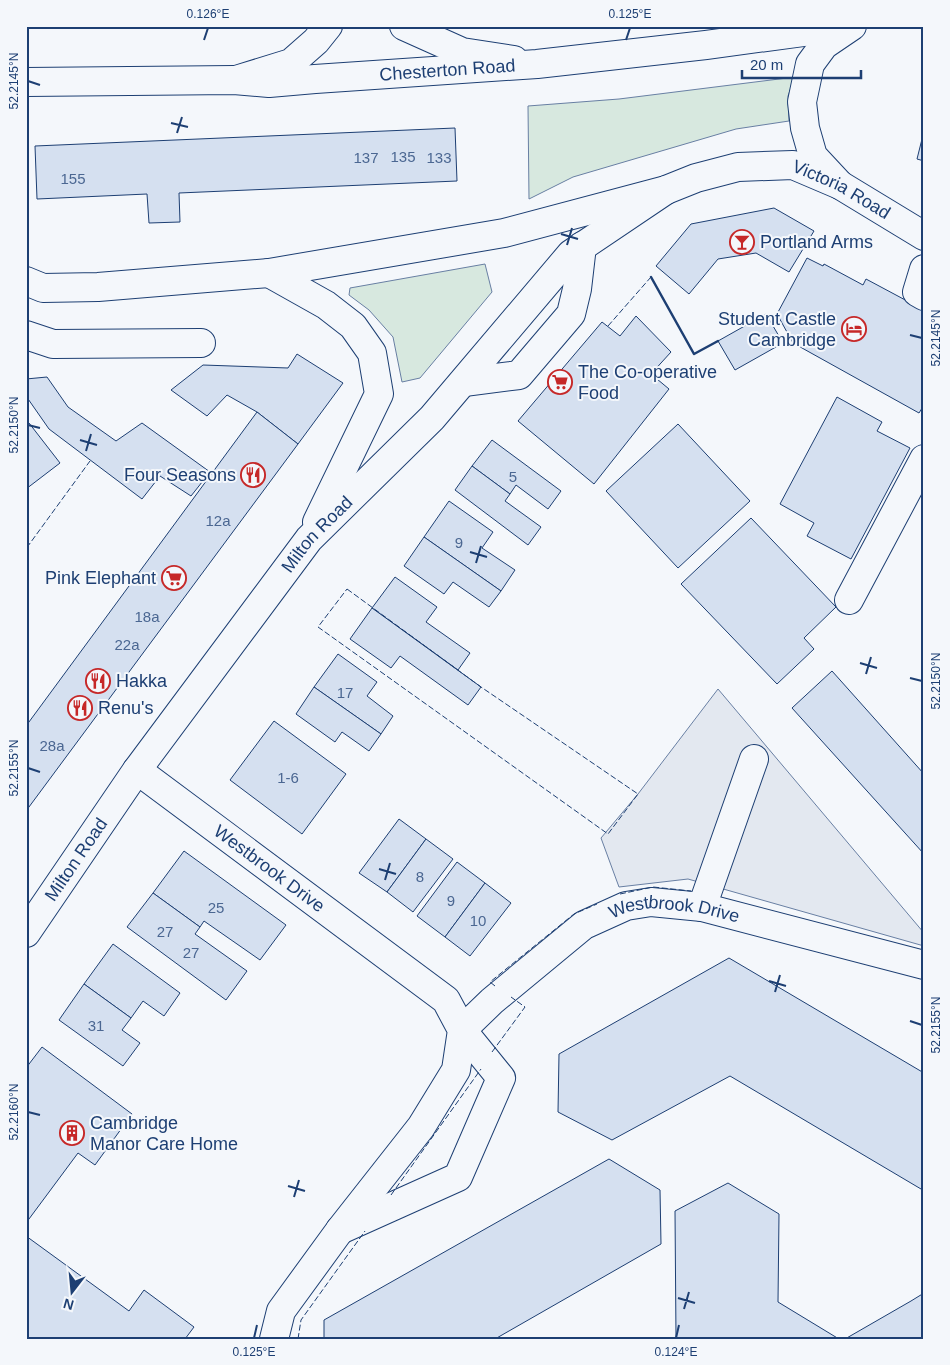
<svg xmlns="http://www.w3.org/2000/svg" width="950" height="1365" font-family="Helvetica,sans-serif">
<rect width="100%" height="100%" fill="#f4f7fb"/>
<g fill="#d7e8df" stroke="#687fa3">
<polygon points="795,77 788,96 789,121 736,129 573,177 529,199 528,106 619,99"/>
<polygon points="485,264 492,292 420,378 402,382 393,337 369,310 349,295 350,288"/>
</g>
<polygon fill="#e3e8f0" stroke="#687fa3" points="718,689 924,933 924,946 688,879 619,887 601,838 638,794"/>
<g fill="#d5e0f0" stroke="#1d3f73">
<polygon points="455,128 457,181 179,193 180,222 149,223 147,194 37,199 35,146"/>
<polygon points="924,131 924,161 917,159"/>
<polygon points="774,208 814,231 789,272 756,253 718,259 689,294 656,266 691,224"/>
<polygon points="807,258 823,266 824,264 863,285 866,279 924,310 924,405 919,413 793,343 777,314"/>
<polygon points="766,314 783,343 735,370 718,341"/>
<polygon points="636,316 671,352 651,374 669,389 594,484 518,421 602,322 620,336"/>
<polygon points="297,354 343,383 298,444 257,412 227,395 207,416 171,390 203,365 288,368"/>
<polygon points="47,377 68,407 116,441 142,423 210,472 191,496 160,476 142,499 49,429 26,396 26,379"/>
<polygon points="837,397 882,422 877,431 910,448 851,559 807,536 814,523 780,504"/>
<polygon points="257,412 298,444 26,811 26,726"/>
<polygon points="29,423 60,463 26,489 26,426"/>
<polygon points="678,424 750,501 678,568 606,491"/>
<polygon points="492,440 561,491 548,509 516,485 510,494 472,466"/>
<polygon points="472,466 510,494 505,501 541,527 528,545 455,490"/>
<polygon points="449,501 493,532 482,548 515,570 501,591 424,537"/>
<polygon points="751,518 836,607 804,638 814,649 777,684 681,584"/>
<polygon points="424,537 501,591 489,607 453,582 444,594 404,566"/>
<polygon points="395,577 437,607 426,622 470,653 458,670 372,608"/>
<polygon points="372,608 481,687 468,705 400,656 391,668 350,639"/>
<polygon points="338,654 377,682 367,696 393,716 381,734 314,687"/>
<polygon points="832,671 924,774 924,854 792,708"/>
<polygon points="314,687 381,734 369,751 342,732 335,742 296,714"/>
<polygon points="274,721 346,774 302,834 230,780"/>
<polygon points="399,819 426,839 387,892 359,873"/>
<polygon points="426,839 453,859 413,912 387,892"/>
<polygon points="184,851 286,925 260,960 204,921 200,927 153,893"/>
<polygon points="457,862 485,883 445,937 417,916"/>
<polygon points="485,883 511,903 470,956 445,937"/>
<polygon points="153,893 200,927 195,934 247,971 226,1000 127,927"/>
<polygon points="113,944 180,993 164,1016 143,1001 131,1018 84,984"/>
<polygon points="729,958 924,1073 924,1188 921,1189 730,1076 612,1140 558,1112 559,1054"/>
<polygon points="84,984 131,1018 122,1030 140,1043 123,1066 59,1020"/>
<polygon points="42,1047 132,1114 95,1165 78,1153 26,1223 26,1068"/>
<polygon points="609,1159 660,1190 661,1244 495,1339 324,1339 324,1320"/>
<polygon points="728,1183 779,1214 778,1302 839,1339 676,1339 675,1211"/>
<polygon points="26,1236 129,1311 144,1290 194,1327 185,1339 26,1339"/>
<polygon points="924,1293 924,1339 845,1339 911,1301"/>
</g>
<g fill="none" stroke-linecap="round" stroke-linejoin="round">
<defs>
<g id="minor">
<polyline points="404,26 462,52 514,60"/>
<polyline points="236,80 291,63 316,41 328,26"/>
<polyline points="840,185 813,156 805,128 802,102 810,64 824,45 852,26"/>
<polyline points="924,269 917,292 924,296"/>
<polyline points="26,335 53,344 201,343"/>
<polyline points="464,382 519,375 571,314 577,289 582,246"/>
<polyline points="849,600 924,459"/>
<path id="s1" d="M137,770l309,230 16,30 -6,40 -35,57 -81,103 -59,81 -7,28"/>
<polyline points="702,907 754,759"/>
<path id="s2" d="M340,1230l118,-53 43,-99 -39,-48 30,-29 92,-76 42,-19 25,-4 51,5 222,58"/>
</g>
<g id="major">
<path id="s3" d="M26,82l208,-2 35,3 46,-4 222,-15 169,-19 142,-19"/>
<polyline points="269,273 326,305 353,326 372,353 379,394 317,522"/>
<path id="s4" d="M26,281l17,7 55,-1 171,-14 235,-40 162,-43 30,-12 42,-11 55,-2 47,20 84,51"/>
<path id="s5" d="M26,933l111,-163 172,-231 123,-121 139,-164 95,-64"/>
</g>
</defs>
<use href="#minor" stroke="#1d3f73" stroke-width="30"/>
<use href="#major" stroke="#1d3f73" stroke-width="30"/>
<use href="#minor" stroke="#f4f7fb" stroke-width="28"/>
<use href="#major" stroke="#f4f7fb" stroke-width="28"/>
<g stroke="#1d3f73" stroke-width="1" stroke-dasharray="6 2.5" stroke-linecap="butt">
<polyline points="608,326 651,277"/>
<polyline points="26,545 28,546 90,461"/>
<polygon points="347,589 481,687 638,794 608,834 318,627"/>
<polyline points="620,894 653,887 691,891"/>
<polyline points="495,986 490,982 574,914 597,904"/>
<polyline points="492,1052 525,1007 511,997"/>
<polyline points="391,1195 481,1069"/>
<polyline points="298,1339 301,1320 365,1231"/>
</g>
<polyline stroke="#1d3f73" stroke-width="2.5" points="651,277 694,354 718,341"/>
</g>
<path fill="none" stroke="#1d3f73" stroke-width="2" d="M204,40l4,-12M626,40l4,-12M28,81l12,4M171,123l17,4M177,133l5,-16M561,234l17,5M567,245l5,-17M910,335l12,3M28,425l12,3M80,440l17,5M86,451l5,-17M470,552l17,5M476,563l5,-17M860,663l17,5M866,674l5,-17M910,678l12,3M28,768l12,4M379,869l17,5M385,880l5,-17M769,981l17,5M775,992l5,-17M910,1021l12,4M28,1112l12,3M288,1186l17,5M294,1197l5,-17M678,1298l17,5M684,1309l5,-17M254,1338l3,-13M676,1338l3,-13"/>
<defs>
<symbol id="bar-ring" viewBox="-11 -11 22 22"><circle r="9.5" fill="#f4f7fb" stroke="#c62828" stroke-width="1.5"/><path d="M-6-5H6L.8 .8V4.5H3.5V6h-7V4.5H-.8V.8Z" fill="#c62828"/></symbol>
<symbol id="hotel-ring" viewBox="-11 -11 22 22"><circle r="9.5" fill="#f4f7fb" stroke="#c62828" stroke-width="1.5"/><path d="M-6-4.5h1.5V1H6V5H4.5V3h-9V5H-6ZM-4 0a1.8 1.8 0 1 1 3.6 0ZM.5 0V-2.5h3Q6-2.5 6 0Z" fill="#c62828"/></symbol>
<symbol id="supermarket-ring" viewBox="-11 -11 22 22"><circle r="9.5" fill="#f4f7fb" stroke="#c62828" stroke-width="1.5"/><path d="M-6-5.5h2.5l.6 2H6L4.5 2H-2.5L-4.4-4H-6ZM-1.5 3.2a1.3 1.3 0 1 0 .1 0ZM3 3.2a1.3 1.3 0 1 0 .1 0Z" fill="#c62828"/></symbol>
<symbol id="restaurant-ring" viewBox="-11 -11 22 22"><circle r="9.5" fill="#f4f7fb" stroke="#c62828" stroke-width="1.5"/><path d="M-5-6h1v4h1v-4h1v4h1v-4h1v5L-1.5 .5V6h-2V.5L-5-1ZM5-6V6H3V1.5H1.5Q1.5-4 5-6Z" fill="#c62828"/></symbol>
<symbol id="building-ring" viewBox="-11 -11 22 22"><circle r="9.5" fill="#f4f7fb" stroke="#c62828" stroke-width="1.5"/><path d="M-4-6H4V6H1V3H-1V6H-4ZM-2.5-4.3h1.7v1.8h-1.7ZM.8-4.3h1.7v1.8H.8ZM-2.5-1h1.7V.8h-1.7ZM.8-1h1.7V.8H.8Z" fill="#c62828"/></symbol>
</defs>
<g fill-rule="evenodd">
<use href="#bar-ring" x="728" y="228" width="28" height="28"/>
<use href="#hotel-ring" x="840" y="315" width="28" height="28"/>
<use href="#supermarket-ring" x="546" y="368" width="28" height="28"/>
<use href="#restaurant-ring" x="239" y="461" width="28" height="28"/>
<use href="#supermarket-ring" x="160" y="564" width="28" height="28"/>
<use href="#restaurant-ring" x="84" y="667" width="28" height="28"/>
<use href="#restaurant-ring" x="66" y="694" width="28" height="28"/>
<use href="#building-ring" x="58" y="1119" width="28" height="28"/>
</g>
<g text-anchor="middle" dominant-baseline="central" stroke-width="4" stroke-linejoin="round" paint-order="stroke">
<g font-size="15" fill="#4b6792">
<text x="403" y="156">135</text>
<text x="366" y="157">137</text>
<text x="439" y="157">133</text>
<text x="73" y="178">155</text>
<text x="513" y="476">5</text>
<text x="218" y="520">12a</text>
<text x="459" y="542">9</text>
<text x="147" y="616">18a</text>
<text x="127" y="644">22a</text>
<text x="345" y="692">17</text>
<text x="52" y="745">28a</text>
<text x="288" y="777">1-6</text>
<text x="420" y="876">8</text>
<text x="451" y="900">9</text>
<text x="216" y="907">25</text>
<text x="478" y="920">10</text>
<text x="165" y="931">27</text>
<text x="191" y="952">27</text>
<text x="96" y="1025">31</text>
</g>
<g font-size="18" fill="#1d3f73" stroke="#f4f7fb">
<text stroke="none"><textPath href="#s3" startOffset="422">Chesterton Road</textPath></text>
<text stroke="none"><textPath href="#s4" startOffset="836">Victoria Road</textPath></text>
<text stroke="none"><textPath href="#s5" startOffset="494">Milton Road</textPath></text>
<text stroke="none"><textPath href="#s5" startOffset="89">Milton Road</textPath></text>
<text stroke="none"><textPath href="#s1" startOffset="165">Westbrook Drive</textPath></text>
<text stroke="none"><textPath href="#s2" startOffset="555">Westbrook Drive</textPath></text>
</g>
<g font-size="18" fill="#1d3f73" stroke="#f4f7fb" text-anchor="start">
<text x="760" y="242">Portland Arms</text>
<text x="836" y="319" text-anchor="end">Student Castle<tspan x="836" dy="21">Cambridge</tspan></text>
<text x="578" y="372">The Co-operative<tspan x="578" dy="21">Food</tspan></text>
<text x="236" y="475" text-anchor="end">Four Seasons</text>
<text x="156" y="578" text-anchor="end">Pink Elephant</text>
<text x="116" y="681">Hakka</text>
<text x="98" y="708">Renu's</text>
<text x="90" y="1123">Cambridge<tspan x="90" dy="21">Manor Care Home</tspan></text>
</g>
</g>
<rect width="950" height="1365" fill="none" stroke="#f4f7fb" stroke-width="55"/>
<g transform="translate(72 1292) rotate(196)" stroke="#f4f7fb" stroke-width="4" paint-order="stroke">
<path d="M0-4L9 19L0 12L-9 19Z" fill="#1d3f73"/>
<text y="-8" font-size="14" font-weight="bold" text-anchor="middle" fill="#1d3f73">N</text>
</g>
<path d="M742 70v8h119v-8" fill="none" stroke="#1d3f73" stroke-width="2.5"/>
<text x="750" y="70" font-size="15" fill="#1d3f73" stroke="#f4f7fb" stroke-width="4" paint-order="stroke">20 m</text>
<rect x="28" y="28" width="894" height="1310" fill="none" stroke="#1d3f73" stroke-width="2"/>
<g font-size="12" text-anchor="middle" fill="#1d3f73">
<text x="208" y="18">0.126°E</text>
<text x="630" y="18">0.125°E</text>
<text transform="translate(14 81) rotate(-90)" y="4">52.2145°N</text>
<text transform="translate(936 338) rotate(-90)" y="4">52.2145°N</text>
<text transform="translate(14 425) rotate(-90)" y="4">52.2150°N</text>
<text transform="translate(936 681) rotate(-90)" y="4">52.2150°N</text>
<text transform="translate(14 768) rotate(-90)" y="4">52.2155°N</text>
<text transform="translate(936 1025) rotate(-90)" y="4">52.2155°N</text>
<text transform="translate(14 1112) rotate(-90)" y="4">52.2160°N</text>
<text x="254" y="1356">0.125°E</text>
<text x="676" y="1356">0.124°E</text>
</g>
</svg>
